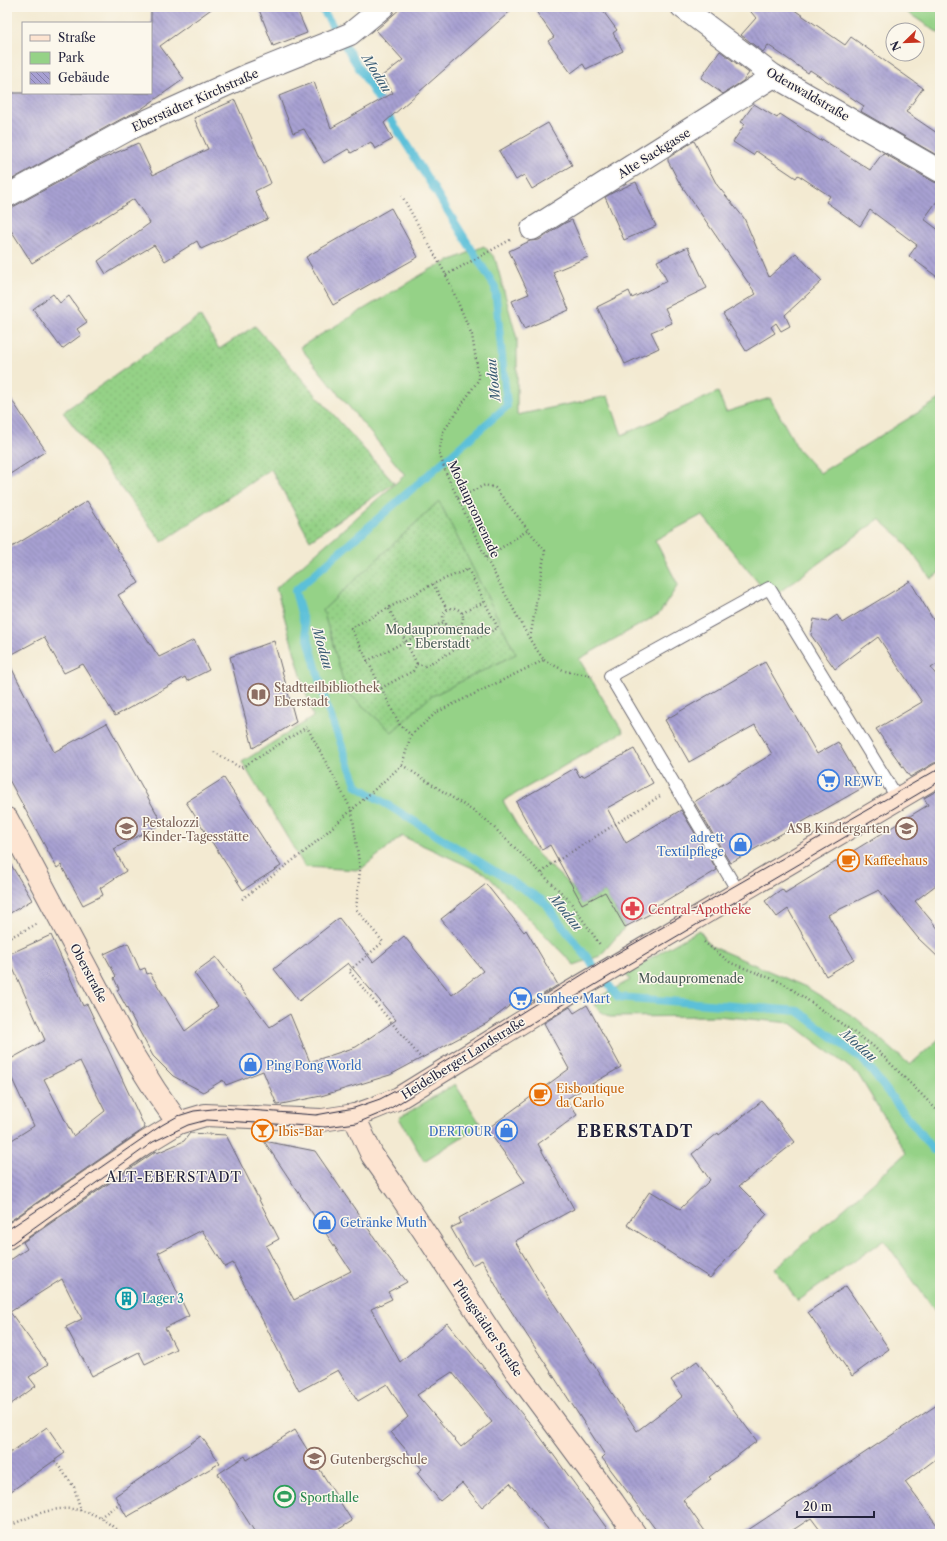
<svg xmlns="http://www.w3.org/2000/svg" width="947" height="1541" font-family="'Libre Caslon Text',serif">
<defs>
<pattern id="garden-dots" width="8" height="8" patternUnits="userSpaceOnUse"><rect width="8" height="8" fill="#95d287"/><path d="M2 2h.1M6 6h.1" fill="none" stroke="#80b475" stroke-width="1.8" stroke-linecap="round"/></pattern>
<pattern id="building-back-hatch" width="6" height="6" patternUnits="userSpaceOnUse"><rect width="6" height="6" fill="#a7a0d2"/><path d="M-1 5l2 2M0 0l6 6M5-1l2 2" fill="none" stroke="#8882ac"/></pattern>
</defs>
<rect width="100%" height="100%" fill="#fbf7ec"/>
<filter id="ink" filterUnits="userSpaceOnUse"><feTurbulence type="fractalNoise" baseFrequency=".025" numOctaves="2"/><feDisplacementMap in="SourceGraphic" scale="8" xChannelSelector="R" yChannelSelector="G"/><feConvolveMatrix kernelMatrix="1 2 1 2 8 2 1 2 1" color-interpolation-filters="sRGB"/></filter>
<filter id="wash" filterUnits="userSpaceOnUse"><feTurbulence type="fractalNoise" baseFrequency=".012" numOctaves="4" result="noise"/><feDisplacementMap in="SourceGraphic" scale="16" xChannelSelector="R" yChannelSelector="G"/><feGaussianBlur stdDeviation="0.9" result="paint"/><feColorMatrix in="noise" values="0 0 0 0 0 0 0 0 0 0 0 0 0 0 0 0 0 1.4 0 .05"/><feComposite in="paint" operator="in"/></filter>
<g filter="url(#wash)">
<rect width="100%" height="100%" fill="#f3ead2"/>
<g fill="#95d287" stroke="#5c7a61">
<polygon points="899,7 940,7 940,34"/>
<polygon points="484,246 495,258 517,339 517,415 608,396 622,435 718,392 726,412 770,398 798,449 820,473 940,399 940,572 931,579 902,539 879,519 771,598 702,515 655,540 678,585 659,614 579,659 623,732 503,801 529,846 573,888 582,904 605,892 625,927 600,956 574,965 486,874 402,836 360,870 305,867 242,762 313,717 276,588 405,475 300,347 431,269"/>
<polygon points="699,930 711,946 806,987 856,1018 910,1065 940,1038 940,1318 884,1240 798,1301 775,1269 906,1153 858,1074 791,1023 717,1016 610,1017 599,1011 592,1001 630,980 625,973"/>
<polygon points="455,1084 481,1125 424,1161 399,1118"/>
</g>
<g fill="url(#garden-dots)" stroke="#5c7a61">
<polygon points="200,316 219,349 255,326 394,483 310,540 271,469 162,542 63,412"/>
<polygon points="439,501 516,654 430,697 392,732 346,691 323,610"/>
</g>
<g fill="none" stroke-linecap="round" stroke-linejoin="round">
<polyline stroke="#5bc0d9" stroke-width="8" points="321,7 495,287 507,406 295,591 326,704 357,786 543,901 618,997 798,1011 863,1060 933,1150 940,1151"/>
</g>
<g id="blocks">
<g fill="url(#building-back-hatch)" fill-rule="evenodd">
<polygon points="151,7 214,7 160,46 184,79 140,110 123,118 7,182 7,93 151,93"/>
<polygon points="258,7 296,7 307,33 273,46"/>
<polygon points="402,7 515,7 384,123 393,139 375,149 371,142 351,153 348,149 324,163 304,129 293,133 279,96 314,82 331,128 393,93 382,76 403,60 376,30"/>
<polygon points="533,7 600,7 617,30 613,33 623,51 586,69 583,64 571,73 548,41 554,37"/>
<polygon points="747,7 790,7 845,45 851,37 923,88 906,112 940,135 940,157 862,112 861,111 864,106 810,70 808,73 768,45 763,52 741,35 756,18"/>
<polygon points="720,51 749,73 743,81 723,94 701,78"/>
<polygon points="235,100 271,183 255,191 268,219 201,249 197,241 165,261 154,245 106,274 98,261 150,223 134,199 32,263 7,224 7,208 13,207 97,161 138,143 153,175 208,149 194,118"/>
<polygon points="754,104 777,118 780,114 821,141 822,139 870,170 883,153 934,182 940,183 940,197 924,219 940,231 940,279 909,256 917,245 870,210 860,226 826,202 830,196 798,175 796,178 756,151 753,155 733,142 745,124 741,122"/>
<polygon points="548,123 572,165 532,189 524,175 516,180 499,151"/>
<polygon points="694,141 717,185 744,218 769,277 796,253 822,281 785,315 790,326 781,331 776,323 771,327 775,333 746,351 723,314 756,294 679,182 668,161 668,158"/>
<polygon points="636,182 656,226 624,240 605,197 614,192"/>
<polygon points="391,208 418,257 333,305 306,257"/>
<polygon points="572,220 588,257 553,272 569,310 524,329 512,301 529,294 509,251 530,241 539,240 565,223"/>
<polygon points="688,247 707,288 665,308 672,323 651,332 659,348 625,364 597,307 629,291 632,298 667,281 657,261"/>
<polygon points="53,294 60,303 69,296 87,322 77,329 81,335 62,349 33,309"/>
<polygon points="7,393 46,451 7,476"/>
<polygon points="87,501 139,583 118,595 159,657 194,640 209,670 187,681 185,677 115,716 83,664 64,673 44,637 7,657 7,550"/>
<polygon points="910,581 940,631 940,662 931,668 940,680 940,762 934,763 910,777 876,729 922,702 878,637 835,669 811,635 814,619 827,622 837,615 842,623"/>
<polygon points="274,641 296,722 253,748 230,657"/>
<polygon points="7,659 54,752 107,723 162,823 114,849 126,871 100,888 103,895 83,905 61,865 57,868 7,776"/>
<polygon points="765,662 817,754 838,742 864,787 730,863 694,802 772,754 755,725 689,762 665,720"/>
<polygon points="634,749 653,783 607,808 626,843 681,810 717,870 650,910 652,913 625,927 605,892 582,904 550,845 542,850 516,802 575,768 580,777 582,775 583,777"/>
<polygon points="224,778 281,866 243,890 186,802"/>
<polygon points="940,789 940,882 915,901 940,931 940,959 918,938 879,890 828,915 854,959 826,976 788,909 777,917 765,901 782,889 785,893 928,805 924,798"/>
<polygon points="7,858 32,900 7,915"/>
<polygon points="486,884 524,932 526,930 558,985 532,1001 527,992 489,1022 390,1075 321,1096 277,1105 263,1071 226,1085 223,1080 203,1092 173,1076 153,1056 117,990 119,989 114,978 116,976 104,954 128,943 140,970 145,968 147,974 150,973 185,1031 218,1006 194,973 216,957 270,1027 290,1014 310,1062 356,1047 396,1020 348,963 299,1001 274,969 339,918 373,962 404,936 452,995 483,971 441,919"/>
<path d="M51,935l32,71 4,-2 58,124 -135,93 -3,-5v-73l27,-17 -27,-58v-7l38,-21 -38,-85zM80,1061l25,50 -32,25 -29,-57z"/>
<polygon points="587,1005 621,1067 566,1099 577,1115 538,1144 574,1209 515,1241 537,1278 637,1431 683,1396 671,1380 697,1361 757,1441 709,1477 711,1479 683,1500 707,1534 659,1534 602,1458 605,1455 504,1300 482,1260 472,1265 451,1228 461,1223 459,1218 525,1182 487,1129 569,1069 544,1023 570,1007 574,1013"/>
<polygon points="762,1101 795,1142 739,1186 767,1214 710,1278 627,1225 650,1191 680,1209 710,1180 692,1154 718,1133 719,1135"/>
<path d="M190,1133l36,2 53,104 -13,7 28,54 57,-29 -87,-130 51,10 70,102 22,29 -19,10 4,7 -21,10 29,53 47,-39 89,108 75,103h-59l-42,-51 -28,24 -20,-24 -22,18 -23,-28 5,-4 -31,-37 17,-15 -21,-33 -29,17 -20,-31 -39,21 -66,-128 -8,4 -23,-37 -44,23 31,63 -24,12 11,21 -31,15 -6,-12 -47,24 -26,-49 16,-8 -20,-40 -52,33 38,52 -19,13 7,9 -29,21v-145l20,-13 -4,-7 129,-88 4,-3 1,2 27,-12zM452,1372l40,50 -31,25 -44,-52z"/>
<polygon points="846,1286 889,1349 852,1376 808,1312"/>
<polygon points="940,1403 940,1456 905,1482 940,1529 940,1534 823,1534 811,1518 787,1534 742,1534"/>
<polygon points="47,1427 65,1453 7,1494 7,1455"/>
<polygon points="295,1430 352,1521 331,1534 256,1534 218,1474 245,1456 247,1460"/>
<polygon points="201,1436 220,1463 127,1517 115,1496"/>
</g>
</g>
</g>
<g filter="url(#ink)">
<use href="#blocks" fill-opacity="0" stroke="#6b6870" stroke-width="1"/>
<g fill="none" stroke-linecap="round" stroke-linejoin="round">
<defs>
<polyline id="lane" points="739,893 610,676 769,588 898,799"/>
<g id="street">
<polyline points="682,7 774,76 940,171"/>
<polyline points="7,196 129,129 248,75 350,34 383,7"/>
<polyline points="532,229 774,76"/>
</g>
<g id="secondary">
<polyline points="7,819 130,1050 155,1090 178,1123"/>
<polyline points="355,1115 357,1123 372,1155 396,1189 516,1371 613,1502 635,1534"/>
<polyline points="7,1238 145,1143 178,1123 205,1115 322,1120 355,1115 372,1109 399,1098 569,993 940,774"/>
</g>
</defs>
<use href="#lane" stroke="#6b6870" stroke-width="14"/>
<use href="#street" stroke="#6b6870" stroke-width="24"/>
<use href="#secondary" stroke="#6b6870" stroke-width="24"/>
<g stroke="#6b6870" stroke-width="2.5" stroke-dasharray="1 3" stroke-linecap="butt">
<polyline points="333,7 337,13"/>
<polyline points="446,275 512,239"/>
<polyline points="458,498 485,485 495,488 545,551 530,639"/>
<polyline points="486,558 528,530"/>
<polyline points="433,584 447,609"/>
<circle cx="453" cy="618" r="10"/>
<polyline points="389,609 417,664"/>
<polyline points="462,613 484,602"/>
<polyline points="456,627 462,639"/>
<polyline points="544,660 565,671 593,676"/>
<polyline points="367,661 444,622"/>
<polyline points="381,688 413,671 417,664 425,666 458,648 462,639 471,641 498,628 468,569 433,584 351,628 400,725 411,735"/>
<polyline points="214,752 241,768 307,727 352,811 360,870 356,909 383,942 349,971 421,1058"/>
<polyline points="402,765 484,818 569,900 601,946"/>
<polyline points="542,873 549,866 660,796"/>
<polyline points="242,899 308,849 402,765 411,735 437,712 544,660 530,640 486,558 446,473 439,452 443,432 479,379 472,335 446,275 402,196"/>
<polyline points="7,939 37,924"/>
<polyline points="704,942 731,963 783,983 872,1045 940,1113"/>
<polyline points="55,1461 74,1487 81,1511"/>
<polyline points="100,1517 119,1504"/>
<path d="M7,1527c33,-15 57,-27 92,-10 8,4 16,12 23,17"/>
</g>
<use href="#lane" stroke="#fff" stroke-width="12"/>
<use href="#street" stroke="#fff" stroke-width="22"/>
<use href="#secondary" stroke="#fde4d1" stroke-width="22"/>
<g stroke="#22223b" stroke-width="1">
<polyline points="7,1230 68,1190 162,1125 178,1116 194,1111 222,1108 316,1115 354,1108 380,1099 403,1087 609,958 940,768"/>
<polyline points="7,1247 153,1142 188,1125 207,1120 325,1127 357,1123 386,1111 618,971 940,781"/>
</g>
</g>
</g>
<defs>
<symbol id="library-ring" viewBox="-11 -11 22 22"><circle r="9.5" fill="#fbf7ec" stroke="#8d6e63" stroke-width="1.5"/><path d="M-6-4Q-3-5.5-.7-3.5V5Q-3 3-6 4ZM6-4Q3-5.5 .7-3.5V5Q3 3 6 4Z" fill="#8d6e63"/></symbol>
<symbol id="supermarket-ring" viewBox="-11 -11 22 22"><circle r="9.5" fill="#fbf7ec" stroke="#3f7fe0" stroke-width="1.5"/><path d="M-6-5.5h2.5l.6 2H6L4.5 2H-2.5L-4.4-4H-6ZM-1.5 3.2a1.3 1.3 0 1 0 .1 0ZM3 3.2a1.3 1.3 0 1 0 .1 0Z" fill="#3f7fe0"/></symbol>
<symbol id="school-ring" viewBox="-11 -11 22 22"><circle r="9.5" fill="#fbf7ec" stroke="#8d6e63" stroke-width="1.5"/><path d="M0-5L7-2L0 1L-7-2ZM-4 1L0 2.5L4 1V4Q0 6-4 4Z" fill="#8d6e63"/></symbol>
<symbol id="shop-ring" viewBox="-11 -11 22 22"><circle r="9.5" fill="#fbf7ec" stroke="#3f7fe0" stroke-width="1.5"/><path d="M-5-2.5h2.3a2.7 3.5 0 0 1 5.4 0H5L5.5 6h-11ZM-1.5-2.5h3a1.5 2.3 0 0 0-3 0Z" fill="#3f7fe0"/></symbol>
<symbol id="cafe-ring" viewBox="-11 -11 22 22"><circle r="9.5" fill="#fbf7ec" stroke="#e8710a" stroke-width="1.5"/><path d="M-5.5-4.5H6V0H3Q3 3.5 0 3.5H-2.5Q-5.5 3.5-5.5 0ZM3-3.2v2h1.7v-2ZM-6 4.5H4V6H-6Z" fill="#e8710a"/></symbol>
<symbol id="pharmacy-ring" viewBox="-11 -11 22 22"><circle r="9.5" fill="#fbf7ec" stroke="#e0444e" stroke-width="1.5"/><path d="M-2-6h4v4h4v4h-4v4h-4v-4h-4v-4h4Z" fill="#e0444e"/></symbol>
<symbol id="bar-ring" viewBox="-11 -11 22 22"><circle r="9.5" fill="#fbf7ec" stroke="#e8710a" stroke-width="1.5"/><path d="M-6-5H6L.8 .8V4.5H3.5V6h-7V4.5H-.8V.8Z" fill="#e8710a"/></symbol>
<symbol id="building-ring" viewBox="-11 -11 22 22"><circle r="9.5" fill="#fbf7ec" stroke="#0f9aa8" stroke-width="1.5"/><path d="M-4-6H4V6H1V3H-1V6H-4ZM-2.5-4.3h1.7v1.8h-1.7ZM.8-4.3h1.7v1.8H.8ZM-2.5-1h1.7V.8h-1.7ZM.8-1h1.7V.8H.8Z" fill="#0f9aa8"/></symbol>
<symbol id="stadium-ring" viewBox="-11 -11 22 22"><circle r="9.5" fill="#fbf7ec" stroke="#2e9e5b" stroke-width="1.5"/><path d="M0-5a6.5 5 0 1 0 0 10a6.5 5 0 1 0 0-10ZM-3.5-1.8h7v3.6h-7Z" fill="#2e9e5b"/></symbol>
</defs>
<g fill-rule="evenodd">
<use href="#library-ring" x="246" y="682" width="25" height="25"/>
<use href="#supermarket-ring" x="816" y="768" width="25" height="25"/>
<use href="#school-ring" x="894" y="816" width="25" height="25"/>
<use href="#school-ring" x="114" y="816" width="25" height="25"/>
<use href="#shop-ring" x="728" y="832" width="25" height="25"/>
<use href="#cafe-ring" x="836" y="848" width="25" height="25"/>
<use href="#pharmacy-ring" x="620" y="896" width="25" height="25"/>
<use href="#supermarket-ring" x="508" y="986" width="25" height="25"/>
<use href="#shop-ring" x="238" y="1052" width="25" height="25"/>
<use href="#cafe-ring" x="528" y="1082" width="25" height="25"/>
<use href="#bar-ring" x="250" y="1118" width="25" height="25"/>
<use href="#shop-ring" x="494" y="1118" width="25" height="25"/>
<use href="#shop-ring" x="312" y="1210" width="25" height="25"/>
<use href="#building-ring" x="114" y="1286" width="25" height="25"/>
<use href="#school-ring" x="302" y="1446" width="25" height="25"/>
<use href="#stadium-ring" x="272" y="1484" width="25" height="25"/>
</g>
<g text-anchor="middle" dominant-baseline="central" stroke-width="3" stroke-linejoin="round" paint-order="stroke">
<g font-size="12" fill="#22223b" stroke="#fbf7ec">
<text transform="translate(808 94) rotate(30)">Odenwaldstraße</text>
<text transform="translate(195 100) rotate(-24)">Eberstädter Kirchstraße</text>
<text transform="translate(654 153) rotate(-32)">Alte Sackgasse</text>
<text transform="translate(474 509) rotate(65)">Modaupromenade</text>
<text transform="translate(89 973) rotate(62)">Oberstraße</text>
<text transform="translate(463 1058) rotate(-32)">Heidelberger Landstraße</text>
<text transform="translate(488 1328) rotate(56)">Pfungstädter Straße</text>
</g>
<g font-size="12" fill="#445752" stroke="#fbf7ec">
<text x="438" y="629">Modaupromenade<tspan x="438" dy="14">- Eberstadt</tspan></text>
<text x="691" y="978">Modaupromenade</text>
</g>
<g font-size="12" fill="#785e54" stroke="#fbf7ec" text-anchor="start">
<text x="274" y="687">Stadtteilbibliothek<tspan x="274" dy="14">Eberstadt</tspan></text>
<text x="142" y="822">Pestalozzi<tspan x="142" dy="14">Kinder-Tagesstätte</tspan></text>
<text x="890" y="828" text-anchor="end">ASB Kindergarten</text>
<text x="330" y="1459">Gutenbergschule</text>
</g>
<g font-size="12" fill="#366cbe" stroke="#fbf7ec" text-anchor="start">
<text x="844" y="781">REWE</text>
<text x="724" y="837" text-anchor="end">adrett<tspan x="724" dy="14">Textilpflege</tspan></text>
<text x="536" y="998">Sunhee Mart</text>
<text x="266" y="1065">Ping Pong World</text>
<text x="492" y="1131" text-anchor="end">DERTOUR</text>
<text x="340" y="1222">Getränke Muth</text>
</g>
<g font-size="12" fill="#c56008" stroke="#fbf7ec" text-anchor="start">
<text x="864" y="860">Kaffeehaus</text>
<text x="556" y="1088">Eisboutique<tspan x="556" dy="14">da Carlo</tspan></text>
<text x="278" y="1131">Ibis-Bar</text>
</g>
<g font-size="12" fill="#be3a42" stroke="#fbf7ec" text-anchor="start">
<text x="648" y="909">Central-Apotheke</text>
</g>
<g font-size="12" fill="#0d838f" stroke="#fbf7ec" text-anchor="start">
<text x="142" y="1298">Lager 3</text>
</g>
<g font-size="12" fill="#27864d" stroke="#fbf7ec" text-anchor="start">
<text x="300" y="1497">Sporthalle</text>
</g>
<g font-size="13" font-style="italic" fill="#365972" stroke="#fbf7ec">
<text transform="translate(377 73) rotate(58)">Modau</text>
<text transform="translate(493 380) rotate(-96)">Modau</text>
<text transform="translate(323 648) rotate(74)">Modau</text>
<text transform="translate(566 912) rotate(51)">Modau</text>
<text transform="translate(859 1045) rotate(41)">Modau</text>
</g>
<g font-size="14" letter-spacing="1" fill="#22223b" stroke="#fbf7ec">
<text x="174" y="1177">ALT-EBERSTADT</text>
</g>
<g font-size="16" font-weight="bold" letter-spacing="1" fill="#22223b" stroke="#fbf7ec">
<text x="635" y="1131">EBERSTADT</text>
</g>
</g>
<rect width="947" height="1541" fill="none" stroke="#fbf7ec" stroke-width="24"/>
<rect x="22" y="22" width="130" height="72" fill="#fbf7ec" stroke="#a4a2a5"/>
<rect x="30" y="35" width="20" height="6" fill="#fde4d1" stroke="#a4a2a5"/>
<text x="58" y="42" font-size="12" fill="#22223b">Straße</text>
<rect x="30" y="52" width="20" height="12" fill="#95d287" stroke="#a4a2a5"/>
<text x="58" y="62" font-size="12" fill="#22223b">Park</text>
<rect x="30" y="72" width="20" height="12" fill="url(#building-back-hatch)" stroke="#a4a2a5"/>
<text x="58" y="82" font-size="12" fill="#22223b">Gebäude</text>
<g transform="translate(905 42) rotate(247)"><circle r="19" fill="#fbf7ec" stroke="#a4a2a5"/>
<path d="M0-3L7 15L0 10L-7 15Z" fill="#c8321e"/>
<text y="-6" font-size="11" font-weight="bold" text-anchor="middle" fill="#22223b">N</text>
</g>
<path d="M797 1511v6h77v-6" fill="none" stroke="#22223b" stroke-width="2"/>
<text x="803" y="1511" font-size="12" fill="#22223b" stroke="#fbf7ec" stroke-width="3" paint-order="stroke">20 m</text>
</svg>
